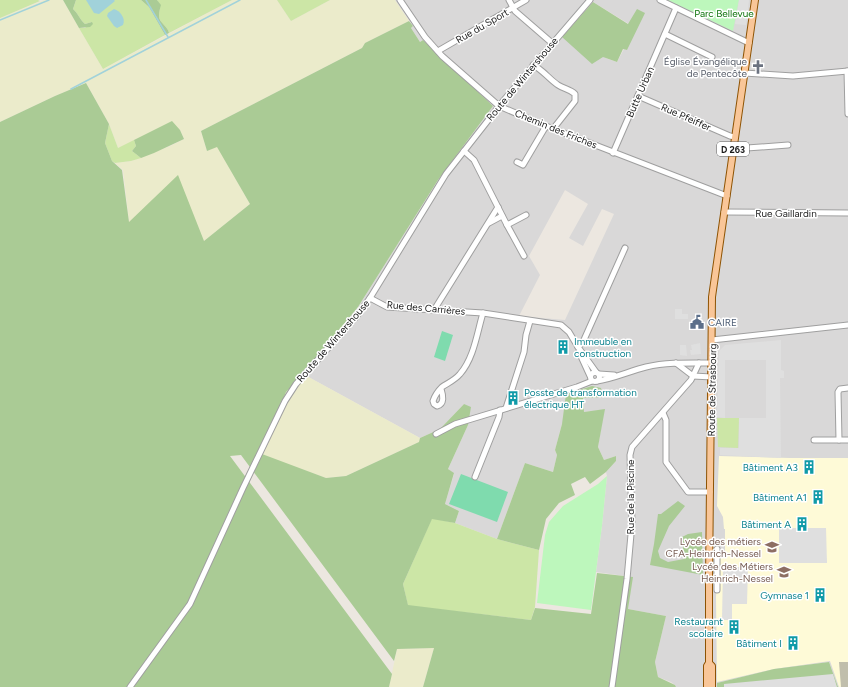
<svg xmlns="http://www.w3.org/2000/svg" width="848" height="687" font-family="Figtree,sans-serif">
<rect width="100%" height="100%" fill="#ece7e0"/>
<path fill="#d9d8d8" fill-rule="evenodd" d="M395,0h453v687h-10l-9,-25 -55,7 -57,14v4h-41l-1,-2 -4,-3 -13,-5 -3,-15 11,-46 -38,-7 4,-32 -36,-5 6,-46 5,-50 -1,-4 10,-11v-5l-12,4 -6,-13 6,-37 -20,2 -1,-14 9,-12 -30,38 -7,26 2,5 -4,17 -28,-9 -28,76 -42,-16 4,-12 -14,-7 9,-30 -6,-5 20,-44 -4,-21 -24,25 -20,9 -117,-64 55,-67 80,-127 55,-74 -70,-66 -3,2 -9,-14 2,-2zM593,2l36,22 -2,26 -3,-1 -7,13 -9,-3 -46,-22zM565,190l23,14 -19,34 14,8 19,-37 12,5 -49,106 -46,-4 21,-41 -11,-19z"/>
<polygon fill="#fefad7" points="719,456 790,458 848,458 848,686 839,687 830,661 774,669 717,682 716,597 719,552 725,551 725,529 724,529 723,517 717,506"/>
<polygon fill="#c0beac" points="839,662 848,662 848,687 841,687"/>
<g fill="#ebebcb">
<polygon points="44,0 63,0 103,69 232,0 277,0 291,21 330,0 395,0 409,21 365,43 362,48 201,131 207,151 217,146 250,204 203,242 129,222 123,170 115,163 131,161 170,146 184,139 180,130 118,148 109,124 86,83 55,96 0,122 0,18"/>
<polygon points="303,374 420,438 419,442 346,476 326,478 261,455 286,392"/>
<polygon points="434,648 423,687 389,687 397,649"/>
</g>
<g fill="#cce6a6">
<polygon points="0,0 38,0 40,1 0,18"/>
<path d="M76,0h65l8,7 16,28 -62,34 -24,-41h6l7,-6 -7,2c-5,-4 -7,-11 -12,-15z"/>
<path d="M157,0h75l-63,33c-1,-7 -10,-10 -10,-17 0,-4 1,-8 1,-11z"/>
<polygon points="277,0 330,0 291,21"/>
<polygon points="109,124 118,148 134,140 136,146 132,151 141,158 131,161 115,163 112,161 105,143"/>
<polygon points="717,418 739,418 738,448 718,447"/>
<polygon points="432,518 455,523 497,539 539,550 535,607 531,620 408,606 403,584"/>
</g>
<g fill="#aacb95">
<path d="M63,0h13l-3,9c5,4 7,11 12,15l7,-2 1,2 -3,3 -11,1z"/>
<path d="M141,0h16l4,5c-1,3 -2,7 -2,11 0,7 9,10 10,17l-4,2 -16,-28z"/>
<polygon points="593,2 628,24 637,9 645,13 627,50 623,49 617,62 603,57 592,64 562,37"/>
<polygon points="409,21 413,26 411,28 420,42 423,40 493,106 438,180 358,307 303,374 286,392 262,454 326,478 346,476 419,442 420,438 440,429 464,404 471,407 468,425 448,469 454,473 445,504 459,511 455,523 432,519 403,584 408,605 531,620 535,608 591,614 597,573 633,577 628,609 666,616 655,662 658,677 675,685 676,687 423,687 434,648 397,649 394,661 241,455 230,456 392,674 389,687 0,687 0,122 55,96 86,83 109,124 105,143 112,161 122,170 129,222 178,175 204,241 250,204 217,147 207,151 201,131 362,48 365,43"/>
<polygon points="172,121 180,130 184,139 154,153 141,158 132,151 136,146 134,140"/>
<polygon points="592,386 601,388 603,397 583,398 584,412 605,409 598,447 604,460 616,456 616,461 606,472 590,484 585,477 571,484 575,495 559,503 546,519 539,550 497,539 525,463 553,472 557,455 555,450 562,424 566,394"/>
<polygon points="678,501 685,506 669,526 658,551 660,558 668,562 684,559 682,537 688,534 702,532 703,575 650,565 654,544 658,514 661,514"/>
<polygon points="829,662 838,687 717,687 717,683 774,669"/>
</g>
<g fill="#bdf7bc">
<polygon points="668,0 739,0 733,31 672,2"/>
<polygon points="607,476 602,526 591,610 537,603 545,535 549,522 563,506 598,484"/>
</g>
<g fill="#7fdbae">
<polygon points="442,331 453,335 445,361 434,357"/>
<polygon points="461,474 508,492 497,522 449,504"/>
</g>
<g fill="#dfdfdf">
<polygon points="739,0 749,0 746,25 735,24"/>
<polygon points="675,309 682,309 682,314 688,314 688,319 675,319"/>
<polygon points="781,340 781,370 784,371 784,378 780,378 781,458 720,455 720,448 739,448 739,418 766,418 766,360 725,360 725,418 717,417 719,351 725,345"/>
<polygon points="700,343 701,354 691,355 690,350 692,350 691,345"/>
<polygon points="680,345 686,345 687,356 680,355"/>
<polygon points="779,528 826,528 827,563 779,563"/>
<polygon points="723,567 748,567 747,604 732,604 732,620 722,620"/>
<polygon points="833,674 837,687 724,687 724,684"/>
</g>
<g fill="#a1d2da">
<polygon points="86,0 114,0 115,1 99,14 94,13"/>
<path d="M114,9c6,2 12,9 9,16l-6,3 -3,-2 -7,-10 1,-3z"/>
</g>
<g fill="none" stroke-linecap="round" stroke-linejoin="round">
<g stroke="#a1d2da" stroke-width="1.5">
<polyline points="146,0 168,37"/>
<polyline points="0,20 49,0"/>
<polyline points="71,89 240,0"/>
</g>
<defs>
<g id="minor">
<polyline points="400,0 425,37 442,56 499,106 546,126 727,196"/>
<polyline points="509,0 515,11 552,43"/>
<polyline points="660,0 749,43"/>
<polyline points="665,34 712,57"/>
<polyline points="438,51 526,0"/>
<path d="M533,65c10,5 16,14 25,20 6,4 12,4 17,9v7l-22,28"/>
<polyline points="847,71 848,114"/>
<polyline points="744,73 793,76 848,71"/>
<polyline points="638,96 730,136 735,137"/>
<polyline points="733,149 788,145"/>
<polyline points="464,151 474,160 507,225 524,256"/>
<polyline points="613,153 676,8"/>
<polyline points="517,162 523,165 546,126"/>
<polyline points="724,212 848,213"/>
<polyline points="489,223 502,216"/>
<polyline points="507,225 526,215"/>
<polyline points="370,298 387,307 483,313 561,325 569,332 578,347 596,372"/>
<polyline points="434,310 498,207"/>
<polyline points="712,340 848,325"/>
<polyline points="578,347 583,342 625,248"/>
<polyline points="579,352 590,376"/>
<polyline points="676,363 693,376 712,377"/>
<circle cx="595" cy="377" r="4.5"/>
<polyline points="599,374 614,375"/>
<path d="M597,381c15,-2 33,-10 49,-14 22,-5 43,-4 66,-4"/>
<path d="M441,389c2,6 4,15 -4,17l-3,-2 -1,-3c2,-6 5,-10 9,-14 6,-4 13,-7 18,-13 14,-16 17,-41 23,-61"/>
<polyline points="506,408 524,352 526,335 530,321"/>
<polyline points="663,413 666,420 666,462 688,492 710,492"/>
<polyline points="436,434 455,424 577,387 592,381"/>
<polyline points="814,440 848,440"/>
<polyline points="839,440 838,392 840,389 848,388"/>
<polyline points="475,477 499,417 500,410"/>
<polyline points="717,590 717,549"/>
<polyline points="130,687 190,604 243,488 285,401 296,384 356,317 370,298 446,174 504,100 590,0"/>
<polyline points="612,687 627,579 632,523 630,455 632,447 691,380 699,363"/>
</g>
<g id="major">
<polyline points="709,663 712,666 712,687"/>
<polyline points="707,687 707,666 709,663 709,581 712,297 755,0"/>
</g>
</defs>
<use href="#minor" stroke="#9f9f9f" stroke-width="7"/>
<use href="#major" stroke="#8e5303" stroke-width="8"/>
<use href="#minor" stroke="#fff" stroke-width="5"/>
<use href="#major" stroke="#f9c698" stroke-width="6"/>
</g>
<defs>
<symbol id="church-bare" viewBox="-9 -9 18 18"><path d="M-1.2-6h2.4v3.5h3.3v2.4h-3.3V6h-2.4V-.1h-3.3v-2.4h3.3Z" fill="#6b7280" stroke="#fff" stroke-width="2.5" paint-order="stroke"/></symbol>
<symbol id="civic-bare" viewBox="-9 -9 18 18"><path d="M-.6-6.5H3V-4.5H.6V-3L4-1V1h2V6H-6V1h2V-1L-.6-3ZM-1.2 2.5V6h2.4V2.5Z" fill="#5c6f8a" stroke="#fff" stroke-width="2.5" paint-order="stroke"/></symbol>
<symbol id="building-bare" viewBox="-9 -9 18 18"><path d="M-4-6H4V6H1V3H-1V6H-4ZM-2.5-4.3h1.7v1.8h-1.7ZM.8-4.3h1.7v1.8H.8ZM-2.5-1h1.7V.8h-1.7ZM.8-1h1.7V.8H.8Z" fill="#0f9aa8" stroke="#fff" stroke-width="2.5" paint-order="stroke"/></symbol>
<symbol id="school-bare" viewBox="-9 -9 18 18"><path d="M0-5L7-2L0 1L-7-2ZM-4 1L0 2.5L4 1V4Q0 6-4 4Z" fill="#8d6e63" stroke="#fff" stroke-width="2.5" paint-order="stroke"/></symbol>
</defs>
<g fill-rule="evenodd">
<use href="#church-bare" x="748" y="57" width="20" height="20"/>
<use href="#civic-bare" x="687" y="312" width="20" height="20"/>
<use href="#building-bare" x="553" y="337" width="20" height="20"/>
<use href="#building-bare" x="503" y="388" width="20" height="20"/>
<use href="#building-bare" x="799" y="457" width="20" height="20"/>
<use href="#building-bare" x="808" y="487" width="20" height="20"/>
<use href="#building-bare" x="792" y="514" width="20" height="20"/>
<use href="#school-bare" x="762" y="537" width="20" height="20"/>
<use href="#school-bare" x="774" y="562" width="20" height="20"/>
<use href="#building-bare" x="810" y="585" width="20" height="20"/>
<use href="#building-bare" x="724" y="617" width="20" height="20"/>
<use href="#building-bare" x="783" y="633" width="20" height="20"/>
</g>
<g text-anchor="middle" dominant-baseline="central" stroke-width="3" stroke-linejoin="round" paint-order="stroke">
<rect fill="#fff" stroke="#5f5f5f" stroke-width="1" x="717" y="142" width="32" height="14" rx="3"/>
<g font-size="9" font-weight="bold" fill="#1b1b1b">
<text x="733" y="149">D 263</text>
</g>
<g font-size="10" fill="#0f740d" stroke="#fff">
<text x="724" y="13">Parc Bellevue</text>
</g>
<g font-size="10" fill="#1b1b1b" stroke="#fff">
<text transform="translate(482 26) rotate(-30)">Rue du Sport</text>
<text transform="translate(522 79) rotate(-50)">Route de Wintershouse</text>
<text transform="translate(640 92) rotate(-66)">Butte Urban</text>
<text transform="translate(686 117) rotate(24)">Rue Pfeiffer</text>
<text transform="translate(556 129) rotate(22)">Chemin des Friches</text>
<text x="786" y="213">Rue Gaillardin</text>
<text transform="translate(426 308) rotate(5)">Rue des Carrières</text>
<text transform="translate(333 341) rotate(-49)">Route de Wintershouse</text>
<text transform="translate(712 390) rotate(-89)">Route de Strasbourg</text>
<text transform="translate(630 497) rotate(-90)">Rue de la Piscine</text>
</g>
<g font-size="10" fill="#5b616d" stroke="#fff" text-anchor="end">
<text x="747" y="61">Église Évangélique<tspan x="747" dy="12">de Pentecôte</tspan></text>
</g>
<g font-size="10" fill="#4e5e75" stroke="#fff" text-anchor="start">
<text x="708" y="322">CAIRE</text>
</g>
<g font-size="10" fill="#0d838f" stroke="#fff" text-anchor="end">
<text x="574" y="341" text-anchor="start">Immeuble en<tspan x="574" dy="12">construction</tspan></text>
<text x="524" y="392" text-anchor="start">Posste de transformation<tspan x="524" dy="12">électrique HT</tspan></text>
<text x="798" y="467">Bâtiment A3</text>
<text x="807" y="497">Bâtiment A1</text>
<text x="791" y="524">Bâtiment A</text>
<text x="809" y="595">Gymnase 1</text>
<text x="723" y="621">Restaurant<tspan x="723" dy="12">scolaire</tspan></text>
<text x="782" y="643">Bâtiment I</text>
</g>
<g font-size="10" fill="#785e54" stroke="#fff" text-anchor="end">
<text x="761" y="541">Lycée des métiers<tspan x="761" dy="12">CFA-Heinrich-Nessel</tspan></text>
<text x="773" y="566">Lycée des Métiers<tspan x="773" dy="12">Heinrich-Nessel</tspan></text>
</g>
</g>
</svg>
